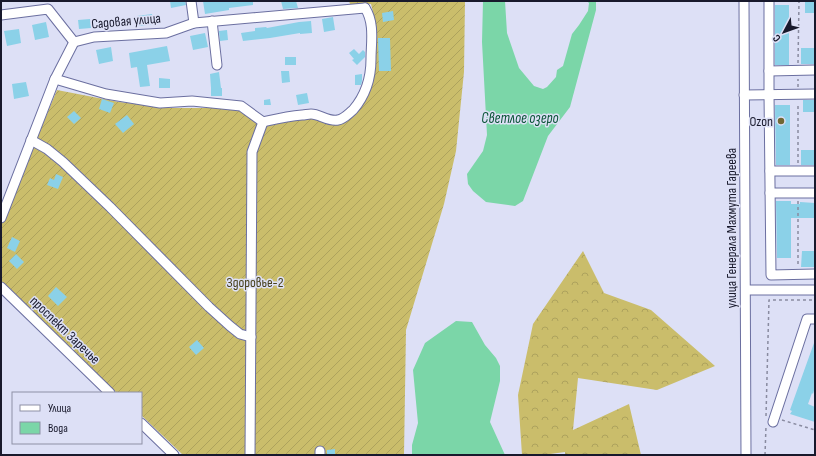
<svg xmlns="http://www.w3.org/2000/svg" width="816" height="456" font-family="'Sofia Sans Condensed',sans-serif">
<defs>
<pattern id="forest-crowns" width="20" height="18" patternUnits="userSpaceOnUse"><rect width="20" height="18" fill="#cabd6b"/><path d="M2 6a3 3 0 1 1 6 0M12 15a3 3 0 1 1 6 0" fill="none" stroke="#ada25d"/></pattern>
<pattern id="garden-furrows" width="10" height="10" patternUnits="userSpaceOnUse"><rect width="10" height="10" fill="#cabd6b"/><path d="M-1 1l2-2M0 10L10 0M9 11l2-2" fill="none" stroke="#ada25d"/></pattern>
</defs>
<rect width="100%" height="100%" fill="#dde0f6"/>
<polygon fill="url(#forest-crowns)" points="583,251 604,293 651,310 715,366 657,390 578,378 573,430 629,404 641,455 565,455 565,452 543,455 522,455 518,395 533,324"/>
<polygon fill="url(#garden-furrows)" points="349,1 465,1 464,72 456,151 444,204 406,330 404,455 183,455 141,415 141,393 117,393 1,284 1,224 57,90 119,102 171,108 242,108 259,122 311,117 349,117 375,60 373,12 371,4 350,4"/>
<g fill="#7bd6a8">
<polygon points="483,1 505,1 507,33 519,68 534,86 543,89 547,87 556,77 557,70 563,66 572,34 579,25 588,11 589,3 587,1 596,1 596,10 570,107 548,136 523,201 515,206 486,202 473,191 468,184 467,174 483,151 487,135 482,42"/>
<polygon points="456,321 472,322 485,345 496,358 500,366 500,381 490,422 505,455 412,455 412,445 418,423 413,370 425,343"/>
</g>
<g fill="#8bd1e8">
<polygon points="170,1 185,1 186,5 171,8"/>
<polygon points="203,1 253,1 253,5 229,8 229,10 205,14"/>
<polygon points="281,1 296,1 298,8 283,9"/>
<rect x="805" y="1" width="10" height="12"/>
<rect x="775" y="5" width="14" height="60"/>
<polygon points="393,11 394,20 383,22 382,13"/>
<polygon points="152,14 154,24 139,26 137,16"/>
<polygon points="333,17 335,30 324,32 322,19"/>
<polygon points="90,19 91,28 79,29 78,20"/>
<polygon points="311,21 312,33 300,34 300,33 270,38 243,41 241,33 255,31 255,28 266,27 267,28 299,22"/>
<polygon points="46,22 49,37 35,40 32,25"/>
<polygon points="19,29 21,43 7,46 4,31"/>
<polygon points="227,30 228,40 220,41 219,31"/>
<polygon points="205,33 208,47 193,50 190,36"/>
<polygon points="378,38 390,38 391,71 379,71"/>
<polygon points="167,46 170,61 147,65 150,86 140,87 137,67 131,68 129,53"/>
<polygon points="111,47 113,61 99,64 96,50"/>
<rect x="801" y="48" width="14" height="16"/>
<polygon points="354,49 359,54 363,50 365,52 365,57 357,65 352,60 354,59 349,53"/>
<rect x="285" y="57" width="11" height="8"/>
<polygon points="281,71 289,71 290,82 282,83"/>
<polygon points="219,72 221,88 222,88 222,96 211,96 211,88 210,74"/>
<polygon points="362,74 362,81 361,85 355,85 355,75"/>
<polygon points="159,78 170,79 170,88 159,88"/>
<polygon points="26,82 29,96 14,99 12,84"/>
<polygon points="307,93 309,103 298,105 296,95"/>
<polygon points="102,99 114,103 110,113 99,109"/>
<polygon points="270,99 271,105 264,105 264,100"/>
<rect x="803" y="100" width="12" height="12"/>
<polygon points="775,105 790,105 790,165 776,165"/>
<polygon points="74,111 81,118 74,124 67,117"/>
<polygon points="127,115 134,124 123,133 115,124"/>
<rect x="801" y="150" width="14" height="15"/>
<polygon points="56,174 63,177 58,189 47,185 50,178 54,180"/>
<polygon points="776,201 791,201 791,204 800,204 800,202 815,203 815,218 791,218 791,258 777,258"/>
<polygon points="12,237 20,241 15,252 7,248"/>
<polygon points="802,251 815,251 815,267 801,267"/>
<polygon points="16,254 24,262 17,269 9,261"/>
<polygon points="56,287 67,297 58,306 48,296"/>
<polygon points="197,340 204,348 196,355 189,347"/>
<polygon points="814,343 815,343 815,387 813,394 812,393 808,404 815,407 815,422 790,414 792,411 790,410 800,382"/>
<polygon points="335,449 335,455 327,455 327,450"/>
</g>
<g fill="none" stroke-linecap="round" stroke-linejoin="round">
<defs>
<g id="minor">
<polyline points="191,1 194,23"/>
<polyline points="744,1 746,455"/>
<polyline points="769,1 769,94 771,275 815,274"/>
<polyline points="1,15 48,9 74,42 94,37 166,33 194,23 365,8"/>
<polyline points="212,21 217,65"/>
<polyline points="769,71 815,70"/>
<path d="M55,79l51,15 54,9 32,-2 49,5 22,16c13,-3 25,-6 39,-7 3,0 6,-1 9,-1 9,0 17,8 27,6 6,-1 10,-6 15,-10 13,-15 18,-31 18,-51 0,-16 4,-36 -6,-51"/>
<polyline points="744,95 815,94"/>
<polyline points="31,140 47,149 63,162 110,207 209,307 230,326 240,334 251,337"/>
<polyline points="770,171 815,171"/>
<polyline points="770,193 815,193"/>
<polyline points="1,218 55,79 74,42"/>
<polyline points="1,287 110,393"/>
<polyline points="746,290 815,290"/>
<polyline points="773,422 807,319 815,319"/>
<polyline points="141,423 174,455"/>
<polyline points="250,455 252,152 263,122"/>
<polyline points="320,455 320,451"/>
</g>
</defs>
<use href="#minor" stroke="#6b6fa0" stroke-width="11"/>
<g stroke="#898ba0" stroke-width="1.5" stroke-dasharray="3 3" stroke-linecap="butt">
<polyline points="798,63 799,1"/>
<polyline points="798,87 798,79"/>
<polyline points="798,163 798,103"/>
<polyline points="798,201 798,267"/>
<polyline points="766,416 769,300 815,300"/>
<polyline points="782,420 815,430"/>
<polyline points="765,455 766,426"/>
</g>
<use href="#minor" stroke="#fff" stroke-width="9"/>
</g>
<circle fill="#706834" stroke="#dde0f6" stroke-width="1.5" cx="781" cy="121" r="4"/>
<g text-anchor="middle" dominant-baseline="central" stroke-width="3" stroke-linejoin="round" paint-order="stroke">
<g font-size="14" fill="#18192c" stroke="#dde0f6">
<text transform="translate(126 21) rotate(-5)">Садовая улица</text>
<text transform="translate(731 228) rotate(-90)">улица Генерала Махмута Гареева</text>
<text transform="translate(65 330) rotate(44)">проспект Заречье</text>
</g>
<g font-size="14" fill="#18192c" stroke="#dde0f6" text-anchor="end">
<text x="773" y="121">Ozon</text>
</g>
<g font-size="14" fill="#48421c" stroke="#dde0f6">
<text x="255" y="282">Здоровье-2</text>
</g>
<g font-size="15" font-style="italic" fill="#095336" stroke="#dde0f6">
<text x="520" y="118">Светлое озеро</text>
</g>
</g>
<rect width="816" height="456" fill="none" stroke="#18192c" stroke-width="4"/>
<rect x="12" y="392" width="130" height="52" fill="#dde0f6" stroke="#8e90a5"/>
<rect x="20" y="405" width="20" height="6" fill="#ffffff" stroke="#8e90a5"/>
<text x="48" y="412" font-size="12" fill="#18192c">Улица</text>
<rect x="20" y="422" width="20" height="12" fill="#7bd6a8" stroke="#8e90a5"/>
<text x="48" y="432" font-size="12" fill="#18192c">Вода</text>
<g transform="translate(784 32) rotate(229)" stroke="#dde0f6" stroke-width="3" paint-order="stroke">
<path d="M0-3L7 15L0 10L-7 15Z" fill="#18192c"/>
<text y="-6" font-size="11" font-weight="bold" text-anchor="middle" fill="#18192c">С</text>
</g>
</svg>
